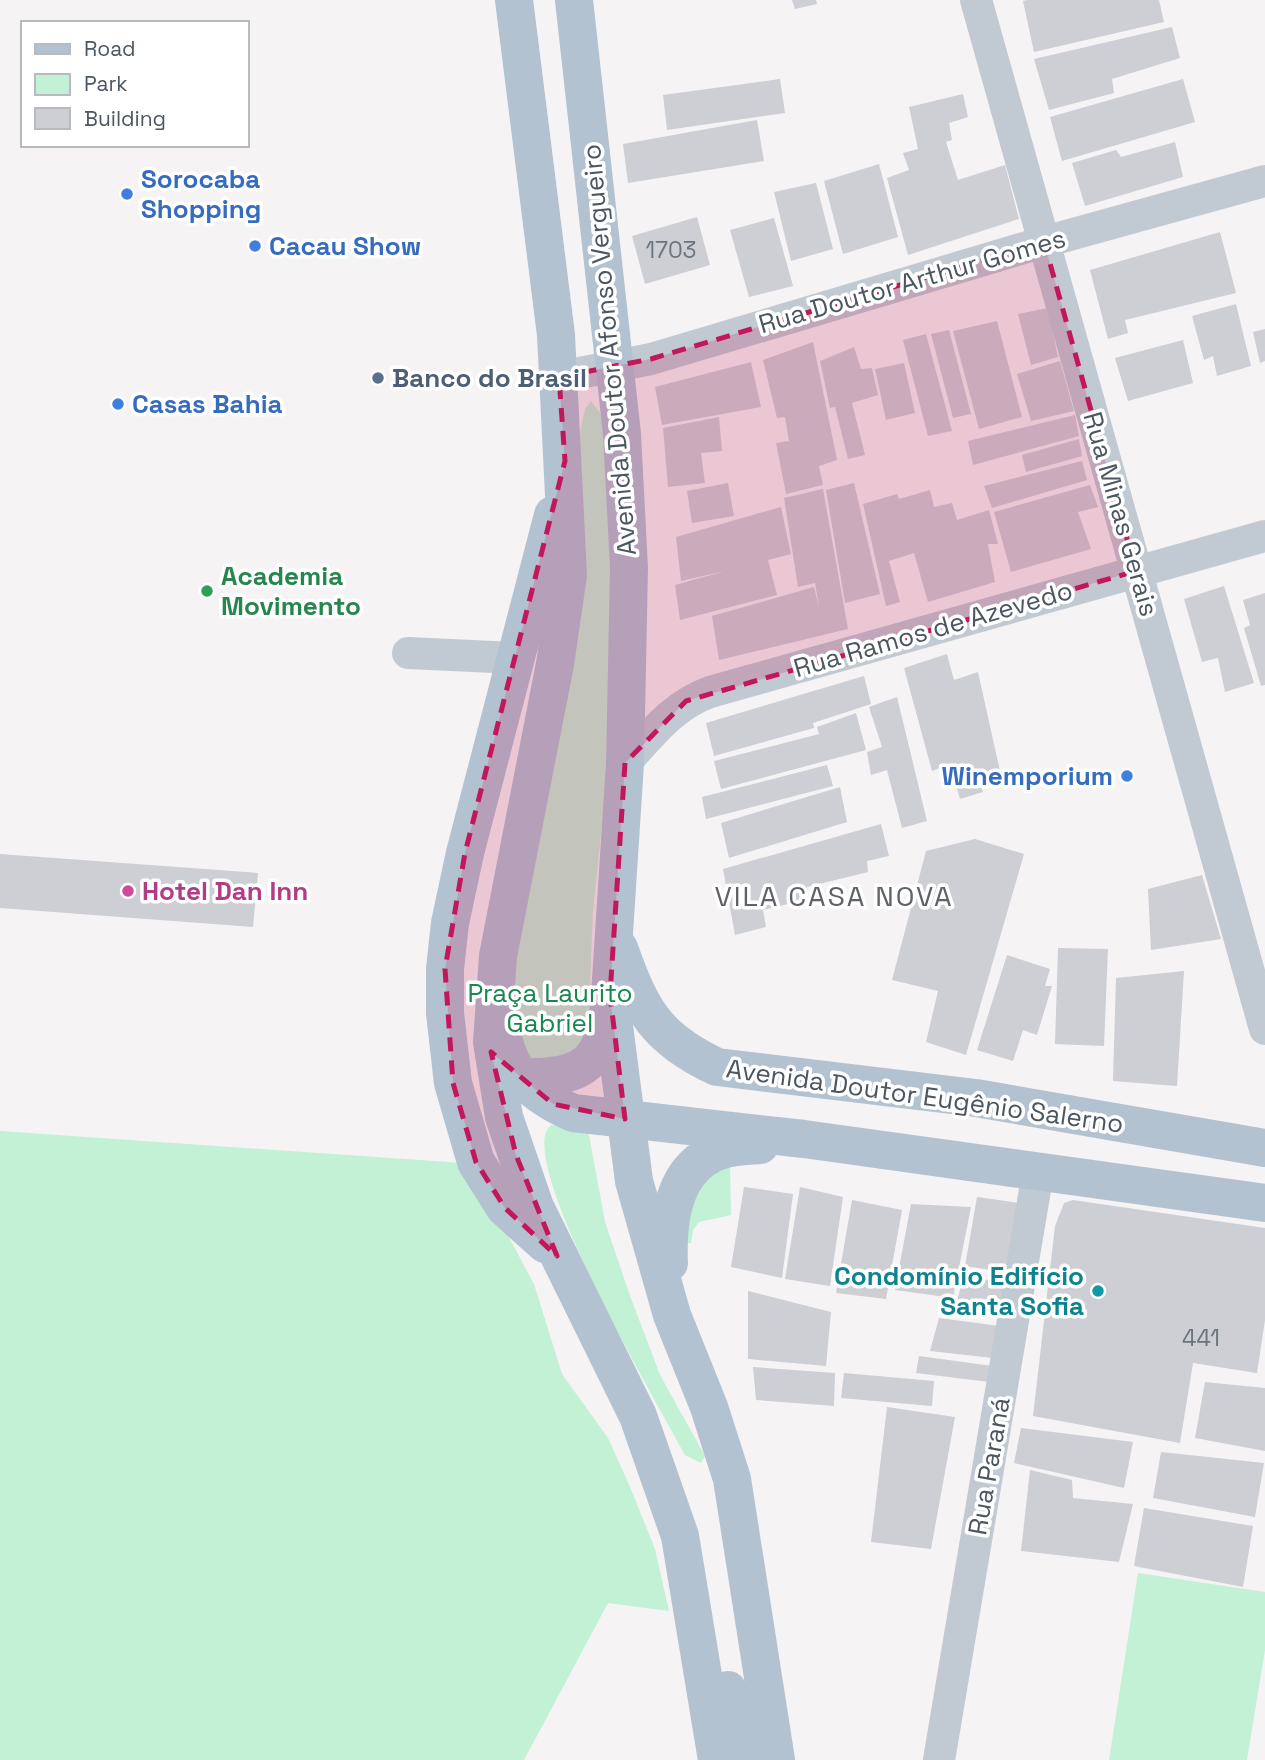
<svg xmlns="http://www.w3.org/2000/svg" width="1265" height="1760" font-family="'Space Grotesk',sans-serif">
<rect width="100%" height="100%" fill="#f5f3f3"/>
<g fill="#c3f1d5">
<polygon points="591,401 603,417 611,588 605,797 593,911 588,1036 570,1058 553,1062 528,1057 518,1045 509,1002 578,442 585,409"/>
<path d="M551,1125l33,6 5,4 16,87 24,71 31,82 45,81 -4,7 -16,-8c-22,-42 -174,-299 -134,-330z"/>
<polygon points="0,1131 463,1163 496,1213 534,1284 562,1374 608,1438 630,1487 655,1549 669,1611 608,1603 524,1760 0,1760"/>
<polygon points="730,1163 731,1215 699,1222 693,1230 691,1243 680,1244 681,1227 704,1179"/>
<polygon points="1138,1573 1265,1592 1265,1650 1247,1760 1109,1760"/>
</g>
<g fill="#cdcfd5">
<polygon points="792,0 816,0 817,4 795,9"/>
<polygon points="1027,0 1159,0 1164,22 1034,52 1023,1"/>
<polygon points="1172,27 1180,58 1112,79 1114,93 1049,110 1034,59"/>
<polygon points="780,79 785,113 667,130 663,95"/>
<polygon points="1183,79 1195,122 1062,161 1050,117"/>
<polygon points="963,94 968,117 949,123 952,140 946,142 958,180 1005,165 1019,219 908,255 887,178 909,170 903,153 918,149 909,107"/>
<polygon points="757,120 764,161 628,183 623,144"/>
<polygon points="1175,142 1183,177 1085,206 1072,163 1116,150 1121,157"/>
<polygon points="879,164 898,237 843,254 824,181"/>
<polygon points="816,183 833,249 791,261 774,192"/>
<polygon points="697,217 710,265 645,284 632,236"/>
<polygon points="774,218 793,286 749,297 730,230"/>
<polygon points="1220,232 1236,293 1125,320 1128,333 1108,339 1090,270"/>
<polygon points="1236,304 1251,366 1217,376 1213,356 1204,360 1192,316"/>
<polygon points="1048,308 1058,357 1031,365 1018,314"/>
<polygon points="997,321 1022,417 979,429 953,331"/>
<polygon points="1265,329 1265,361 1260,363 1253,332"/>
<polygon points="949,330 971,414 953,418 931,334"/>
<polygon points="926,334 952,431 928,436 903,340"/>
<polygon points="1183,340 1193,383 1128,401 1115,358"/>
<polygon points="813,342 837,460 819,466 823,485 786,494 776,443 789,441 785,417 777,418 763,360"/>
<polygon points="854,347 861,369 872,368 878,395 852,403 865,455 848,459 835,407 830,408 820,361"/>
<polygon points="1060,361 1074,411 1031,421 1017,374"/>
<polygon points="751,362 761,407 662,425 655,387"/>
<polygon points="904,363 915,413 886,420 875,369"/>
<polygon points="1075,415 1079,436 973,465 968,441"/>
<polygon points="719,417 722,451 701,453 705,483 668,487 663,428"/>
<polygon points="1079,439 1082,456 1026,472 1022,455"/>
<polygon points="1082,461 1087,480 992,508 984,486"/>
<polygon points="728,483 734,516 692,523 687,491"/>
<polygon points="854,483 880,594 845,603 826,490"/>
<polygon points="1090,485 1098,507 1078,512 1091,549 1011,572 994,512"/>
<polygon points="823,489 848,629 719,660 712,616 814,587 819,607 815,583 798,587 784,498"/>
<polygon points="930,490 934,507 952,503 957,520 989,510 998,544 988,544 995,582 928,602 914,553 889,561 900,602 886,606 863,504 897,494 899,499"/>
<polygon points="781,507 791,554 768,560 777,595 680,620 675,585 725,571 681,581 676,537"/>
<polygon points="1224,586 1254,683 1225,692 1218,658 1202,662 1184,599"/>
<polygon points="1265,593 1265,685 1261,686 1244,628 1250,625 1243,600"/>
<polygon points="947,654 954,680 978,672 1000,771 978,775 983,792 960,799 950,764 932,771 904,668"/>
<polygon points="864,676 871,704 813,723 814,728 714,756 706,723"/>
<polygon points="897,697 927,821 902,828 887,770 871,775 867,752 882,747 869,707"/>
<polygon points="856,713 866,750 721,789 714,761 819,734 817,727"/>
<polygon points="827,765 833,786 706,819 702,797"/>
<polygon points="840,787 847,822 729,858 721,823"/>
<polygon points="881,824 889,856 867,861 868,872 807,887 809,899 763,910 766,927 735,935 723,869"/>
<polygon points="975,839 1024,854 966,1055 926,1042 938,991 892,980 926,851"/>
<polygon points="0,854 258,873 253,927 0,908"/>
<polygon points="1202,875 1221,939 1151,950 1148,889"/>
<polygon points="1058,948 1108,949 1104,1046 1055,1044"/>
<polygon points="1007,955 1050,969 1045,986 1052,986 1037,1035 1023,1030 1013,1061 977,1050"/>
<polygon points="1184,971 1177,1086 1113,1081 1116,978"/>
<polygon points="744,1187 793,1194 782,1278 731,1267"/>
<polygon points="800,1187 843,1197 830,1286 785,1279"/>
<polygon points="977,1197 1028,1204 1018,1274 965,1266"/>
<polygon points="852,1200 902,1210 886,1299 836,1293"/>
<polygon points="1073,1200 1265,1228 1265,1320 1257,1373 1193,1363 1180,1443 1033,1416 1055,1226 1064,1203"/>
<polygon points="911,1204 971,1207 953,1298 895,1290"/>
<polygon points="963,1277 1018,1283 1012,1316 955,1310"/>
<polygon points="748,1291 831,1312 826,1366 748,1359"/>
<polygon points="939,1318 1007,1327 1002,1359 930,1351"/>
<polygon points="919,1356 1000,1367 997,1383 916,1373"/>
<polygon points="753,1367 835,1373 834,1406 756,1400"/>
<polygon points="844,1373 934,1381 932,1406 841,1398"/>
<polygon points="1205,1382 1265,1388 1265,1451 1195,1438"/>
<polygon points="887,1407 955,1417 931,1549 871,1542"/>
<polygon points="1021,1428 1133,1442 1124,1488 1014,1463"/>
<polygon points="1161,1452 1264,1463 1255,1517 1153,1498"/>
<polygon points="1030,1470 1072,1480 1073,1498 1133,1504 1119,1562 1021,1551"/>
<polygon points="1144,1508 1253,1526 1243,1587 1134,1566"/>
</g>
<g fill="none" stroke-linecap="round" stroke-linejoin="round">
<g stroke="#c1cad2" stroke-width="32">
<polyline points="976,0 1265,1029"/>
<polyline points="559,377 651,359 1044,242 1265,181"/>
<polyline points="408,653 514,658"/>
<path d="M625,763c27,-29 47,-57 85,-71l555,-156"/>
<polyline points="939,1760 1038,1172"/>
</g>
<g stroke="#b3c2d1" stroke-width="38">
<polyline points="514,0 556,335 568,575 555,664 498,956 492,1042 504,1117 535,1207 638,1416 680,1536 717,1760"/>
<polyline points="574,0 622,434 629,568 625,763 610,995 634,1181 672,1315 709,1407 732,1479 776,1760"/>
<path d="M619,948c22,62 36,90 98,119l259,31 289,50"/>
<path d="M503,1035c6,40 34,62 70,78l231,26 461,64"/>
<path d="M520,1077c53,2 83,-8 88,-65"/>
<polyline points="545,1244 505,1208 476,1162 453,1083 445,1013 445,969 450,923 465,853 553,515"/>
<path d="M669,1263c-2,-43 4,-98 53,-113 12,-4 26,-4 38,-5"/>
<path d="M728,1690c4,29 8,51 32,70"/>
</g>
</g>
<path fill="#c2185b" fill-opacity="0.2" stroke="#c2185b" stroke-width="5" stroke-dasharray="14 9" stroke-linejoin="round" d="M1044,242l92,329 -450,130 -61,62 -15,232 15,124 -72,-15 -62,-52 25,103 41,101 -52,-48 -29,-46 -23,-79 -8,-114 20,-116 100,-392 -6,-84 92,-18z"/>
<g fill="#3f7fe0" stroke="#fff" stroke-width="2.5">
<circle cx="127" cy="194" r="7"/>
<circle cx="255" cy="246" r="7"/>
<circle cx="118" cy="404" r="7"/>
<circle cx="1127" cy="776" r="7"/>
</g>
<circle fill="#5c6f8a" stroke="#fff" stroke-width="2.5" cx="378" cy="378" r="7"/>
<circle fill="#2e9e5b" stroke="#fff" stroke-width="2.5" cx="207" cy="591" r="7"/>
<circle fill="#d1479c" stroke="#fff" stroke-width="2.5" cx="128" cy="891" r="7"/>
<circle fill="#0f9aa8" stroke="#fff" stroke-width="2.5" cx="1098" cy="1291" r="7"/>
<g text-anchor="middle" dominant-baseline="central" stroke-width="7" stroke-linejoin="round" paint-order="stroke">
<g font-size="23" fill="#6b747e">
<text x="671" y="250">1703</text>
<text x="1201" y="1338">441</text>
</g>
<g font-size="26" font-weight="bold" fill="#366cbe" stroke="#fff" text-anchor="start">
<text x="141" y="179">Sorocaba<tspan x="141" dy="30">Shopping</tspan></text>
<text x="269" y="246">Cacau Show</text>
<text x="132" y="404">Casas Bahia</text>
<text x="1113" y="776" text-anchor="end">Winemporium</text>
</g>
<g font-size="26" fill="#4a5661" stroke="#fff">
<text transform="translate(912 281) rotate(-16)">Rua Doutor Arthur Gomes</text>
<text transform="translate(609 350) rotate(-95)">Avenida Doutor Afonso Vergueiro</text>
<text transform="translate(1121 514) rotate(74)">Rua Minas Gerais</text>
<text transform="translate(933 629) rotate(-16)">Rua Ramos de Azevedo</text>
<text transform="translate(925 1096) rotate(8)">Avenida Doutor Eugênio Salerno</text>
<text transform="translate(989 1466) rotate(-80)">Rua Paraná</text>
</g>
<g font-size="26" font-weight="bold" fill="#4e5e75" stroke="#fff" text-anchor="start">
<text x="392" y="378">Banco do Brasil</text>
</g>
<g font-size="26" font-weight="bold" fill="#27864d" stroke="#fff" text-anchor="start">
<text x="221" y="576">Academia<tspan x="221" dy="30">Movimento</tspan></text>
</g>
<g font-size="26" font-weight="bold" fill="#b23c85" stroke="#fff" text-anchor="start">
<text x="142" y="891">Hotel Dan Inn</text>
</g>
<g font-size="26" fill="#17864f" stroke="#fff">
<text x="550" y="993">Praça Laurito<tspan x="550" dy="30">Gabriel</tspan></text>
</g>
<g font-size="26" font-weight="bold" fill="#0d838f" stroke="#fff" text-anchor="end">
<text x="1084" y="1276">Condomínio Edifício<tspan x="1084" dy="30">Santa Sofia</tspan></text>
</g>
<g font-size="28" letter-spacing="2" fill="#5f6368" stroke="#fff">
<text x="834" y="896">VILA CASA NOVA</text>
</g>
</g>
<rect x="21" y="21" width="228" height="126" fill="#ffffff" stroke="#b7bbc0" stroke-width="2"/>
<rect x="35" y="44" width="35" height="10" fill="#b3c2d1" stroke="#b7bbc0" stroke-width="2"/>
<text x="84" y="56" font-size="21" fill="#4a5661">Road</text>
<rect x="35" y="74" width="35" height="21" fill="#c3f1d5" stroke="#b7bbc0" stroke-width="2"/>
<text x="84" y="91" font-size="21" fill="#4a5661">Park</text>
<rect x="35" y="108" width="35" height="21" fill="#cdcfd5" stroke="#b7bbc0" stroke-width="2"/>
<text x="84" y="126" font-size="21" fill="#4a5661">Building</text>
</svg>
